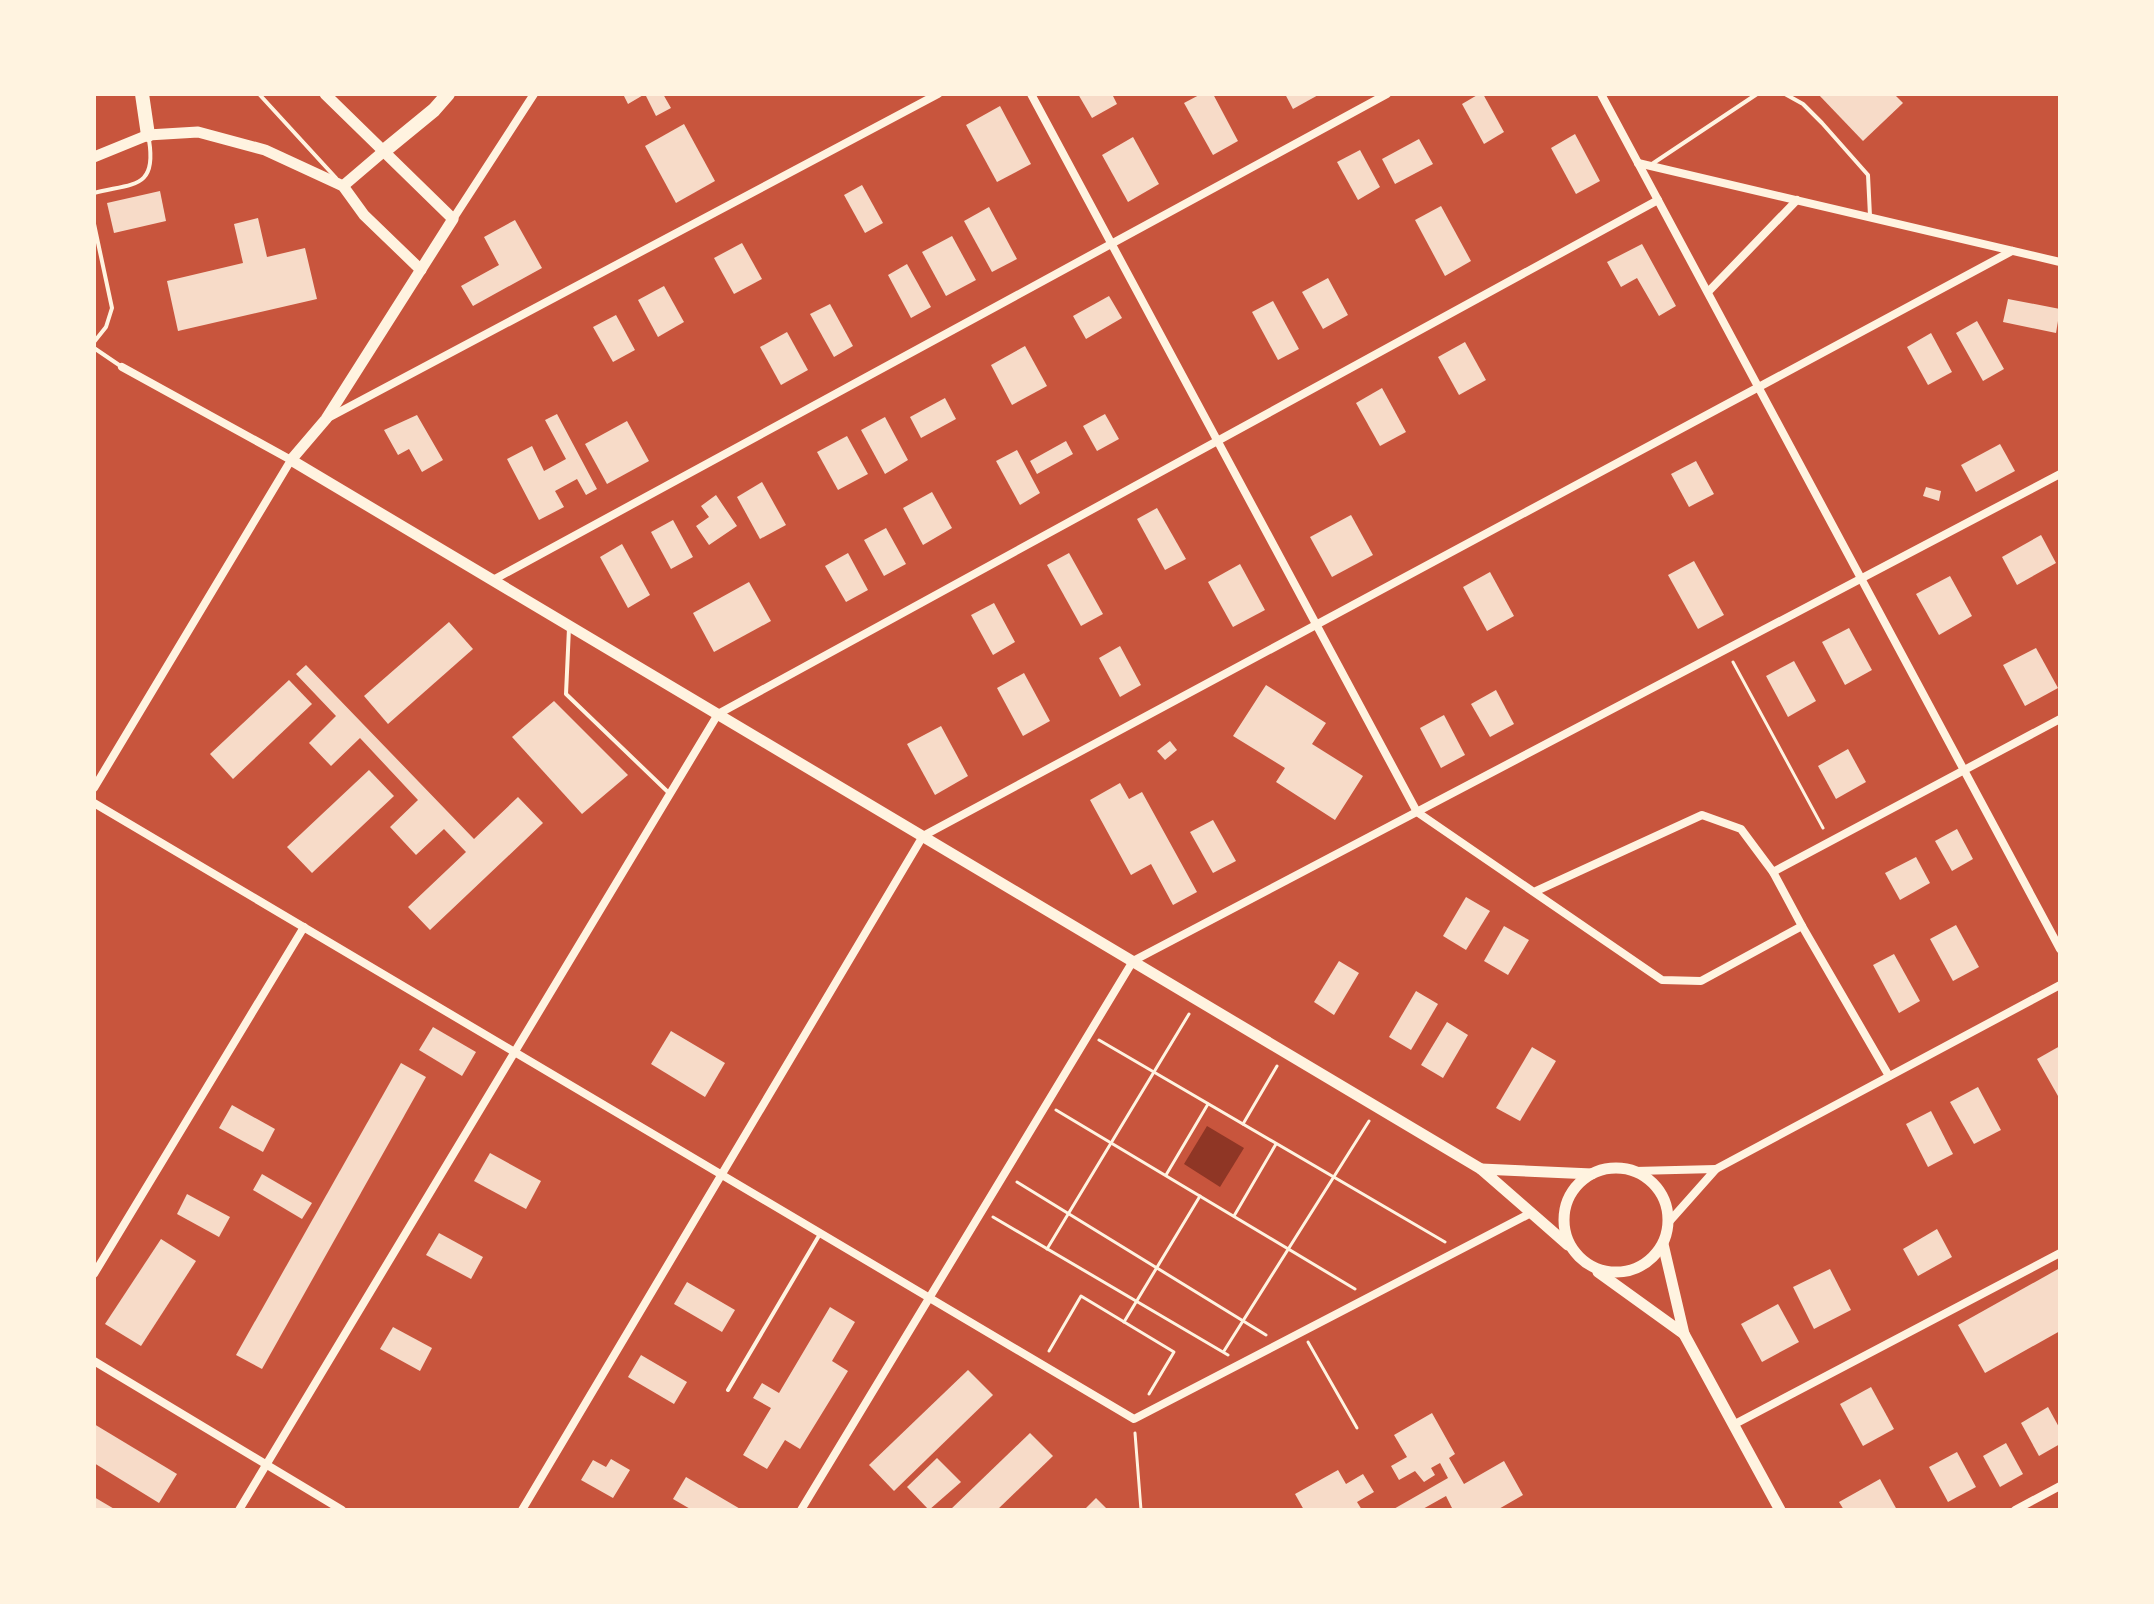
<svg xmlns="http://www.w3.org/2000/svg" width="2154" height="1604" font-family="'Asap Condensed',sans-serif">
<rect width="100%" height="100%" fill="#c8553d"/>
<polygon fill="#8f3625" points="1207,1126 1244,1148 1220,1187 1184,1164"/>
<g fill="#f7dbc8">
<polygon points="623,94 663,94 671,108 656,116 645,94 628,104"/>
<polygon points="1078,94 1112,94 1117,104 1092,118"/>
<polygon points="1201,94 1213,94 1238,141 1213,155 1184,103"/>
<polygon points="1285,94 1320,94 1293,109"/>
<polygon points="1479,94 1483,94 1504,132 1484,144 1462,104"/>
<polygon points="1818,94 1894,94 1903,103 1863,141"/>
<polygon points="1000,106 1031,164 997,182 966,125"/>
<polygon points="684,124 715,181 676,203 645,146"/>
<polygon points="1575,134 1600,181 1576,194 1551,148"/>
<polygon points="1133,137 1159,184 1128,202 1102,155"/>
<polygon points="1419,139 1433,164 1395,184 1382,159"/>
<polygon points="1360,150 1380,187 1358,200 1337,162"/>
<polygon points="862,185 883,223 865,233 844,195"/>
<polygon points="160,191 166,221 114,233 107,203"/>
<polygon points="1441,206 1471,261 1445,276 1415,220"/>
<polygon points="989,207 1017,259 992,272 964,221"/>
<polygon points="258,218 267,257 305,248 317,299 178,331 167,281 243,263 234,224"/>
<polygon points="515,220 542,268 473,306 461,286 499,265 484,237"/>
<polygon points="952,236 976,280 946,296 922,252"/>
<polygon points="742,243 762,279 734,294 714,258"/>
<polygon points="1642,244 1676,306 1659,316 1637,278 1621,287 1607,262"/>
<polygon points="907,264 931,307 911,318 888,275"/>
<polygon points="1328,278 1348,315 1323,329 1302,292"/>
<polygon points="664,286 684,322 658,337 638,300"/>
<polygon points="1109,296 1122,318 1086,339 1073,316"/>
<polygon points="2008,299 2060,309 2056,333 2003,322"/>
<polygon points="1273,301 1299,349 1278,360 1252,312"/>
<polygon points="830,304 853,346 834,357 810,314"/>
<polygon points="616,315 635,350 613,362 593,327"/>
<polygon points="1977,321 2004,369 1983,381 1956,333"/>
<polygon points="787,332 808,370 781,385 760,347"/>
<polygon points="1931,333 1952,372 1928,385 1907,347"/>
<polygon points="1465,342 1486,380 1459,395 1438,357"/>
<polygon points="1025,346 1047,386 1012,405 991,365"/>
<polygon points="1382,388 1406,432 1380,446 1356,403"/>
<polygon points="945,398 956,419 921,438 910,417"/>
<polygon points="557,414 597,489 586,495 577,479 555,491 564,507 539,520 507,459 532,446 544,471 566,459 545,420"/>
<polygon points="1105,414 1119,439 1097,451 1083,426"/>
<polygon points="417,415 443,460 422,472 409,449 398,455 384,430"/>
<polygon points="885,417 908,460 885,474 861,430"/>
<polygon points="627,421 649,461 607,484 585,444"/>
<polygon points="847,436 868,474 838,490 817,452"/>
<polygon points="1066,441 1073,454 1037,474 1030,461"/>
<polygon points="2000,444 2015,471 1976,492 1961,465"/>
<polygon points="1017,450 1040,493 1020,505 996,461"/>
<polygon points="1696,461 1714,494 1689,507 1671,474"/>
<polygon points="762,482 786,525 760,539 737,497"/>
<polygon points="1926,487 1941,491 1939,501 1923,496"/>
<polygon points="932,492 952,528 923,545 903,508"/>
<polygon points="716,495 737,526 709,545 696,526 709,517 701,506"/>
<polygon points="1157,508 1186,559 1165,570 1137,519"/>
<polygon points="1351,515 1373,555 1332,577 1310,537"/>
<polygon points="673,520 693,557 671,569 651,532"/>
<polygon points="886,528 906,564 884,576 864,540"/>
<polygon points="2041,535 2056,563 2017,585 2002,557"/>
<polygon points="622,544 650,595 628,608 600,557"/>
<polygon points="848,553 868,590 846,602 825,566"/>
<polygon points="1069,553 1103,614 1081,626 1047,565"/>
<polygon points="1694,561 1724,615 1698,629 1668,575"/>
<polygon points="1240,564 1265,610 1233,627 1208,582"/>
<polygon points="1490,572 1514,616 1487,631 1463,587"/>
<polygon points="1950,576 1972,616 1939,635 1916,594"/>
<polygon points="749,582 771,621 714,652 693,613"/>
<polygon points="994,603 1015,642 993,655 971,615"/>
<polygon points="449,622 473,649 388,724 364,696"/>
<polygon points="1849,628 1872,670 1845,685 1822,642"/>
<polygon points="1120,646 1141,685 1120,697 1099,658"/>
<polygon points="2036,648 2058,688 2025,706 2003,665"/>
<polygon points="1794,661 1816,701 1788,717 1766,676"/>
<polygon points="306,665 474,839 518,797 543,823 430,930 408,907 466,852 444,829 416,855 390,827 418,800 360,738 331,766 309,743 336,716 296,674"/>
<polygon points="1024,673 1050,721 1023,736 997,688"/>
<polygon points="289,680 312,704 233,779 210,754"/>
<polygon points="1266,685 1326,723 1312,744 1363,776 1335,820 1276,782 1285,768 1233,736"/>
<polygon points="1496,690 1514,724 1490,737 1471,704"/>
<polygon points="554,701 628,775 582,814 512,737"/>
<polygon points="1444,715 1465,755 1441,768 1420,728"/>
<polygon points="941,726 968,776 935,795 907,744"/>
<polygon points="1170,741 1177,750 1165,760 1157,751"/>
<polygon points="1848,749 1866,782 1836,799 1818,766"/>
<polygon points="369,770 394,796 312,873 287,847"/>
<polygon points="1120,783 1129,799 1142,792 1197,892 1173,905 1151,864 1131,875 1090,800"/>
<polygon points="1213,820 1236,861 1213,873 1190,832"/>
<polygon points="1957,829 1973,859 1952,871 1935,841"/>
<polygon points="1916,857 1930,883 1900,900 1885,873"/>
<polygon points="1466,897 1490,911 1466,950 1443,936"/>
<polygon points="1956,925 1979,967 1953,981 1930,939"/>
<polygon points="1504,926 1529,940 1508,975 1484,961"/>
<polygon points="1894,954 1920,1001 1899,1013 1873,965"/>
<polygon points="1339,961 1359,973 1334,1015 1314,1002"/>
<polygon points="1416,991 1438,1004 1411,1050 1389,1037"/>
<polygon points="1447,1022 1468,1035 1443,1078 1421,1065"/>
<polygon points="433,1027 476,1052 462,1076 419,1050"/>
<polygon points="671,1031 725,1063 705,1097 651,1064"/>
<polygon points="2060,1046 2060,1095 2058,1096 2037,1059"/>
<polygon points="1532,1047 1556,1061 1520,1121 1496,1108"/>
<polygon points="401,1063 426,1077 262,1369 236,1355"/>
<polygon points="1978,1087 2001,1130 1974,1144 1950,1102"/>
<polygon points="232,1105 275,1129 263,1152 219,1128"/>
<polygon points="1931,1111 1953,1154 1928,1167 1906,1124"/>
<polygon points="490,1153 541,1181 526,1209 474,1181"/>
<polygon points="262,1174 312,1203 302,1219 253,1190"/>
<polygon points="187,1194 230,1217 219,1237 177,1214"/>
<polygon points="1937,1229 1952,1257 1918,1276 1903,1249"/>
<polygon points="439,1233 483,1257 471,1279 426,1255"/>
<polygon points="161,1239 196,1261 141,1346 105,1324"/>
<polygon points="2060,1268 2060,1331 1985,1373 1958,1325"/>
<polygon points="1830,1269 1851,1310 1814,1329 1793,1287"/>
<polygon points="687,1282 735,1310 722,1332 674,1304"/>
<polygon points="1778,1304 1799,1342 1762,1362 1741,1324"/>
<polygon points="830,1307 855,1322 832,1361 848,1371 800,1449 785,1440 767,1469 743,1455 771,1408 753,1398 762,1383 779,1393"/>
<polygon points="393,1327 432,1348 420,1371 380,1349"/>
<polygon points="641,1355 687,1382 674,1404 628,1377"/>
<polygon points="968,1370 993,1395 894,1491 869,1465"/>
<polygon points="1871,1387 1894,1429 1863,1446 1840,1404"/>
<polygon points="2048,1407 2060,1429 2060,1444 2039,1456 2021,1423"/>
<polygon points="1432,1413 1455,1454 1449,1458 1464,1484 1504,1461 1523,1495 1497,1510 1453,1510 1446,1496 1421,1510 1392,1510 1448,1478 1440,1463 1431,1468 1435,1475 1424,1482 1415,1471 1399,1480 1391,1466 1407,1457 1394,1435"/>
<polygon points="94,1424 177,1474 159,1503 94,1463"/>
<polygon points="1030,1433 1053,1456 997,1510 950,1510"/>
<polygon points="2006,1443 2023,1474 2000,1487 1983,1456"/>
<polygon points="1957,1452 1976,1487 1948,1502 1929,1467"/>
<polygon points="937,1458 961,1482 929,1510 907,1487"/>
<polygon points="611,1459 630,1470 613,1498 581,1480 593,1460 606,1467"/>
<polygon points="1338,1470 1346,1484 1363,1474 1374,1492 1357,1502 1362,1510 1304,1510 1295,1494"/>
<polygon points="686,1477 742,1510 692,1510 673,1499"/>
<polygon points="1880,1479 1897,1510 1844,1510 1839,1502"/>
<polygon points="94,1497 116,1510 94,1510"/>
<polygon points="1096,1498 1108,1510 1084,1510"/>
</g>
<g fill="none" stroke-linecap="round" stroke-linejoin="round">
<g stroke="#fff3e0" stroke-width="3">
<polyline points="1733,662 1823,828"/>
<polyline points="1099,1040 1445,1242"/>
<polyline points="1056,1110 1355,1289"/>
<polyline points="1243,1124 1277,1066"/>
<polyline points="1166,1175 1208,1104"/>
<polyline points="1017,1182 1266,1335"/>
<polyline points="1234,1216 1276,1144"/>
<polyline points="993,1217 1228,1355"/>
<polyline points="1047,1249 1189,1014"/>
<polyline points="1124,1322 1200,1196"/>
<polyline points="1308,1342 1357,1428"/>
<polyline points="1049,1351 1081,1296 1174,1352 1149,1394"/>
<polyline points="1224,1351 1369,1121"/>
<polyline points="1135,1433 1141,1510"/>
</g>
<g stroke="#fff3e0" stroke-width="4">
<polyline points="259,94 336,178"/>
<polyline points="1785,94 1803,104 1822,123 1868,175 1870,216"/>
<polyline points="1652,164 1757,94"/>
<path d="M94,193c39,-10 63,-4 55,-53"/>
<polyline points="94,224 112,308 106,327 94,342"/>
<polyline points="94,348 122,367"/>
<polyline points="569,628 566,694 670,794"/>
<polyline points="728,1390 820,1234"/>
</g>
<g stroke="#fff3e0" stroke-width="8">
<polyline points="1031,94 1417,812 1662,980 1701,981 1802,926 1773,872 1741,829 1702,815 1534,892"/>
<polyline points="1601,94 2060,949"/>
<polyline points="1638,163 2060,262"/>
<polyline points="453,219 534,94"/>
<polyline points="1708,292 1797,200"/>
<polyline points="328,418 938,94"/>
<polyline points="493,580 1387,94"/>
<polyline points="94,788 291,460 122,367"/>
<polyline points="94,803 1134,1419 1531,1213"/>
<polyline points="1773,872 2060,719"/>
<polyline points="1802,926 1889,1076"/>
<polyline points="1716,1169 2060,985"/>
<polyline points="1635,1171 1716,1169 1668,1223"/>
<polyline points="94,1274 304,927"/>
<polyline points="94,1361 342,1510"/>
<polyline points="1733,1425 2060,1253"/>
<polyline points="239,1510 718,714 1658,200"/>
<polyline points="522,1510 923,836 2012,251"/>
<polyline points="801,1510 1133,961 2060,474"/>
<polyline points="2015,1510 2060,1486"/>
</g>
<g stroke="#fff3e0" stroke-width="11">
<polyline points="325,94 453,219 326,419 291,460 1481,1169"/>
<polyline points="94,157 148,135 198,132 265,150 343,186 364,215 421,270"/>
<polyline points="343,186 384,151"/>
<circle cx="1616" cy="1220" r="52"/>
<polyline points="1568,1245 1481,1169 1592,1174"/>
<polyline points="1598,1272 1684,1334 1663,1244"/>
<polyline points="1684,1334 1780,1510"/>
</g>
<g stroke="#fff3e0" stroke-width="14">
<polyline points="142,94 148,135"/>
<polyline points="384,151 434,110 448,94"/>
</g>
</g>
<rect width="2154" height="1604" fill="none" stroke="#fff3e0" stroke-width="192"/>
</svg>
